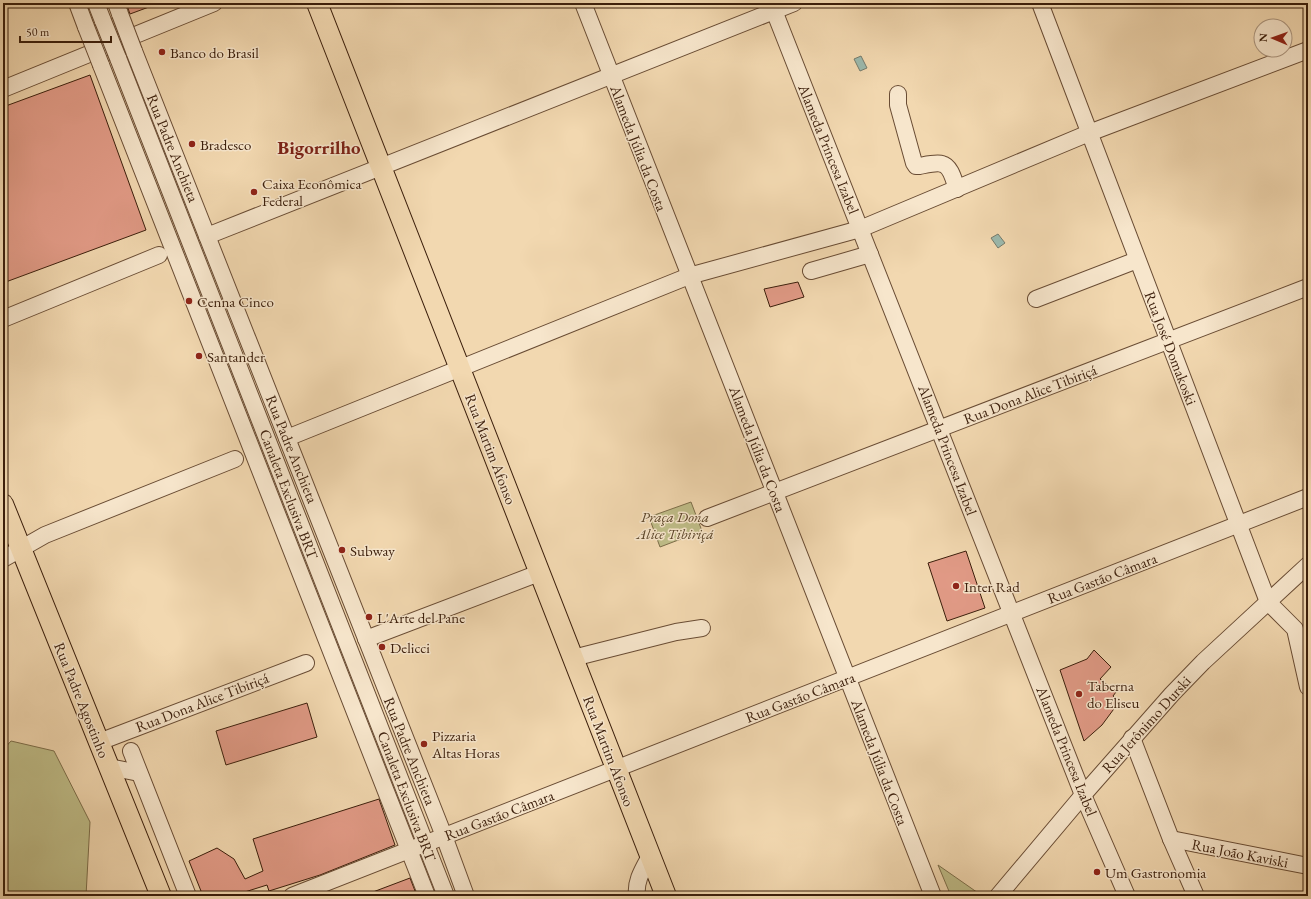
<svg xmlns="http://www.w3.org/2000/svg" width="1311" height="899" font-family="'EB Garamond',serif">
<rect width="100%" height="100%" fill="#f2d8b0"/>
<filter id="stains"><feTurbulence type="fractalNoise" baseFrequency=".005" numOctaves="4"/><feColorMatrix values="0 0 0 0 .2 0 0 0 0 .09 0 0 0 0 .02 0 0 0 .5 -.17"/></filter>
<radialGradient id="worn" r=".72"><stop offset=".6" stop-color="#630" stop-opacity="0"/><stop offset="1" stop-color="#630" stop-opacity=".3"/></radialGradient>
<g fill="#bfbd88" stroke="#7d6e4a">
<polygon points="691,502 702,531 660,547 649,517"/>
<polygon points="11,741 54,751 90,822 86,896 3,896 3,750"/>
<polygon points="938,865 981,895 980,896 951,896"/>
</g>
<g fill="#9bb9ad" stroke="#757b6c">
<polygon points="861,56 867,68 860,71 854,59"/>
<polygon points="998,234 1005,243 998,248 991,238"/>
</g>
<g fill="#e29b87" stroke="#3b1e0b">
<polygon points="126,3 157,3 157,4 130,14"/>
<polygon points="90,75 146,230 3,283 3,107"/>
<polygon points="798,282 804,297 770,307 764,289"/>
<polygon points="966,551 985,608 947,621 928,563"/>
<polygon points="1094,650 1111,667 1100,679 1116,692 1113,696 1119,702 1102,725 1084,741 1060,670 1087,659"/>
<polygon points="307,703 317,737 226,765 216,731"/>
<polygon points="379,799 395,845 320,875 269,891 267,885 232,896 203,896 189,861 217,848 234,859 245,879 263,871 253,839"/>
<polygon points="410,878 417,896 366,896 365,895"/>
</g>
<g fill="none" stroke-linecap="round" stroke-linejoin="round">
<defs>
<g id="minor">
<polyline points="77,3 86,27"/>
<polyline points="96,3 103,21"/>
<polyline points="116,3 120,14"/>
<polyline points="583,3 933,896"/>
<polyline points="771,3 1083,795 1127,896"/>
<polyline points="1040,3 1268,602 1295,629 1308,687"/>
<polyline points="134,51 444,836 466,896"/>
<polyline points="118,58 446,896"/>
<polyline points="101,65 427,896"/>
<polyline points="3,89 214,3"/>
<path d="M898,94v11l16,58 2,3h3c6,-1 18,-4 23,-2 9,2 12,17 15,25"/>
<polyline points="207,236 794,3"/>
<polyline points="811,271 870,254"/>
<polyline points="1036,299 1137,260"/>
<polyline points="3,319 159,255"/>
<polyline points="287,438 689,276 860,229 1089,133 1308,50"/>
<polyline points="707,518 1308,287"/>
<polyline points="3,559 45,535 235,459"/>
<polyline points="366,639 539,573"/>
<polyline points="573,658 676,632 702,628"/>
<polyline points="1132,738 1171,839 1196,896"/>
<polyline points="99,742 306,663"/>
<polyline points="131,751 188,896"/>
<polyline points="109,767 139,773"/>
<polyline points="1171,839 1308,866"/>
<polyline points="292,896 1308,497"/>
<path d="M637,896c-2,-15 6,-27 13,-40"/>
<polyline points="998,896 1083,795 1172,694 1203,662 1308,565"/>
</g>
<g id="major">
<polyline points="317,3 666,896"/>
<polyline points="3,504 161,896"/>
</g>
</defs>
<use href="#minor" stroke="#694c34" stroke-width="18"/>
<use href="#major" stroke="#3b1e0b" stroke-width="22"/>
<use href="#minor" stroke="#f7e6cc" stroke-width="16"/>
<use href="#major" stroke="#f2d8b0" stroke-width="20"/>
<defs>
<g id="minor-bridge">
<polyline points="120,14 134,51"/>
<polyline points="103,21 118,58"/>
<polyline points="86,27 101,65"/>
</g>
</defs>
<use href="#minor-bridge" stroke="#694c34" stroke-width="18" stroke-linecap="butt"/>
<use href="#minor-bridge" stroke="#f7e6cc" stroke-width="16"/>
</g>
<g fill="#8f2418" stroke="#f7e6cc" stroke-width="1.5">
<circle cx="162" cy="52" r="4"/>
<circle cx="192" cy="144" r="4"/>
<circle cx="254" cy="192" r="4"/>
<circle cx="189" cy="301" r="4"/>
<circle cx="199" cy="356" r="4"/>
<circle cx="342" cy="550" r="4"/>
<circle cx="956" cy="586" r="4"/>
<circle cx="369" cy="617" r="4"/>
<circle cx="382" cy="647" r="4"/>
<circle cx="1079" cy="694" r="4"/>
<circle cx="424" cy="744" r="4"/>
<circle cx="1097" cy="872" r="4"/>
</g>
<g text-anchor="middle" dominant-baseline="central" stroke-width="3" stroke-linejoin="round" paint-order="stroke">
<g font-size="15" fill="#3b1e0b" stroke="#f7e6cc" text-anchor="start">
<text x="170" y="52">Banco do Brasil</text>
<text x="200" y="144">Bradesco</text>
<text x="262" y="183">Caixa Econômica<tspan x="262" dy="17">Federal</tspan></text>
<text x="197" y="301">Cenna Cinco</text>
<text x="207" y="356">Santander</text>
<text x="350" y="550">Subway</text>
<text x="964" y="586">Inter Rad</text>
<text x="377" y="617">L'Arte del Pane</text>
<text x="390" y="647">Delicci</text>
<text x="1087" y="685">Taberna<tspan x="1087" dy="17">do Eliseu</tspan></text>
<text x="432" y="735">Pizzaria<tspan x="432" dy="17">Altas Horas</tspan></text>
<text x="1105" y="872">Um Gastronomia</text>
</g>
<g font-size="15" fill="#3b1e0b" stroke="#f7e6cc">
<text transform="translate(173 148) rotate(68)">Rua Padre Anchieta</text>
<text transform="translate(639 148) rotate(69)">Alameda Júlia da Costa</text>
<text transform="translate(829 149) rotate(68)">Alameda Princesa Izabel</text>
<text transform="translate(1171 348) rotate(69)">Rua José Domakoski</text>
<text transform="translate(1030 394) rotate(-21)">Rua Dona Alice Tibiriçá</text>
<text transform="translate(292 449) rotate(68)">Rua Padre Anchieta</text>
<text transform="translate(491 449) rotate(69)">Rua Martim Afonso</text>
<text transform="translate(758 449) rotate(69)">Alameda Júlia da Costa</text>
<text transform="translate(948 450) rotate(69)">Alameda Princesa Izabel</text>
<text transform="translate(289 494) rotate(69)">Canaleta Exclusiva BRT</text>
<text transform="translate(1102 578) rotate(-21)">Rua Gastão Câmara</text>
<text transform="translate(800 697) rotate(-21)">Rua Gastão Câmara</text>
<text transform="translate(82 700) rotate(68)">Rua Padre Agostinho</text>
<text transform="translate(202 702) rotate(-21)">Rua Dona Alice Tibiriçá</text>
<text transform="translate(1146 724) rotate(-48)">Rua Jerônimo Durski</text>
<text transform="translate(410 751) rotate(68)">Rua Padre Anchieta</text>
<text transform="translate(609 751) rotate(69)">Rua Martim Afonso</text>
<text transform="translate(1067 751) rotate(68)">Alameda Princesa Izabel</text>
<text transform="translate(880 762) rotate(69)">Alameda Júlia da Costa</text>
<text transform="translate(407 796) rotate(69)">Canaleta Exclusiva BRT</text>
<text transform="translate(499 815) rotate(-21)">Rua Gastão Câmara</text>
<text transform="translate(1240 853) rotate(11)">Rua João Kaviski</text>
</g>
<g font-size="15" font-style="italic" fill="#5c462a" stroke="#f7e6cc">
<text x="675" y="516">Praça Dona<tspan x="675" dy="17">Alice Tibiriçá</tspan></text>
</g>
<g font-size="19" font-weight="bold" fill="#7a1f14" stroke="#f7e6cc">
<text x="319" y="147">Bigorrilho</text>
</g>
</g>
<rect width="1311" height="899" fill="none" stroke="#f2d8b0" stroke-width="16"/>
<rect x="4" y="4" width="1303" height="891" fill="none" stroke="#3b1e0b" stroke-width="2"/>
<rect x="8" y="8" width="1295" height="883" fill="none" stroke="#3b1e0b"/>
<g transform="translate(1273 38) rotate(272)"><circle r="19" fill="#f7e6cc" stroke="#ac967f"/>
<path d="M0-3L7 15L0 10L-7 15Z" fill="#8f2418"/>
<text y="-6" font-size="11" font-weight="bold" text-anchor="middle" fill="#3b1e0b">N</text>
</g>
<path d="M20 36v6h91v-6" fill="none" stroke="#3b1e0b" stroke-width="2"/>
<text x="26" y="36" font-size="12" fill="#3b1e0b" stroke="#f7e6cc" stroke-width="3" paint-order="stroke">50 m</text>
<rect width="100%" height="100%" filter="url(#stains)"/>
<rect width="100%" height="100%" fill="url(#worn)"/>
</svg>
